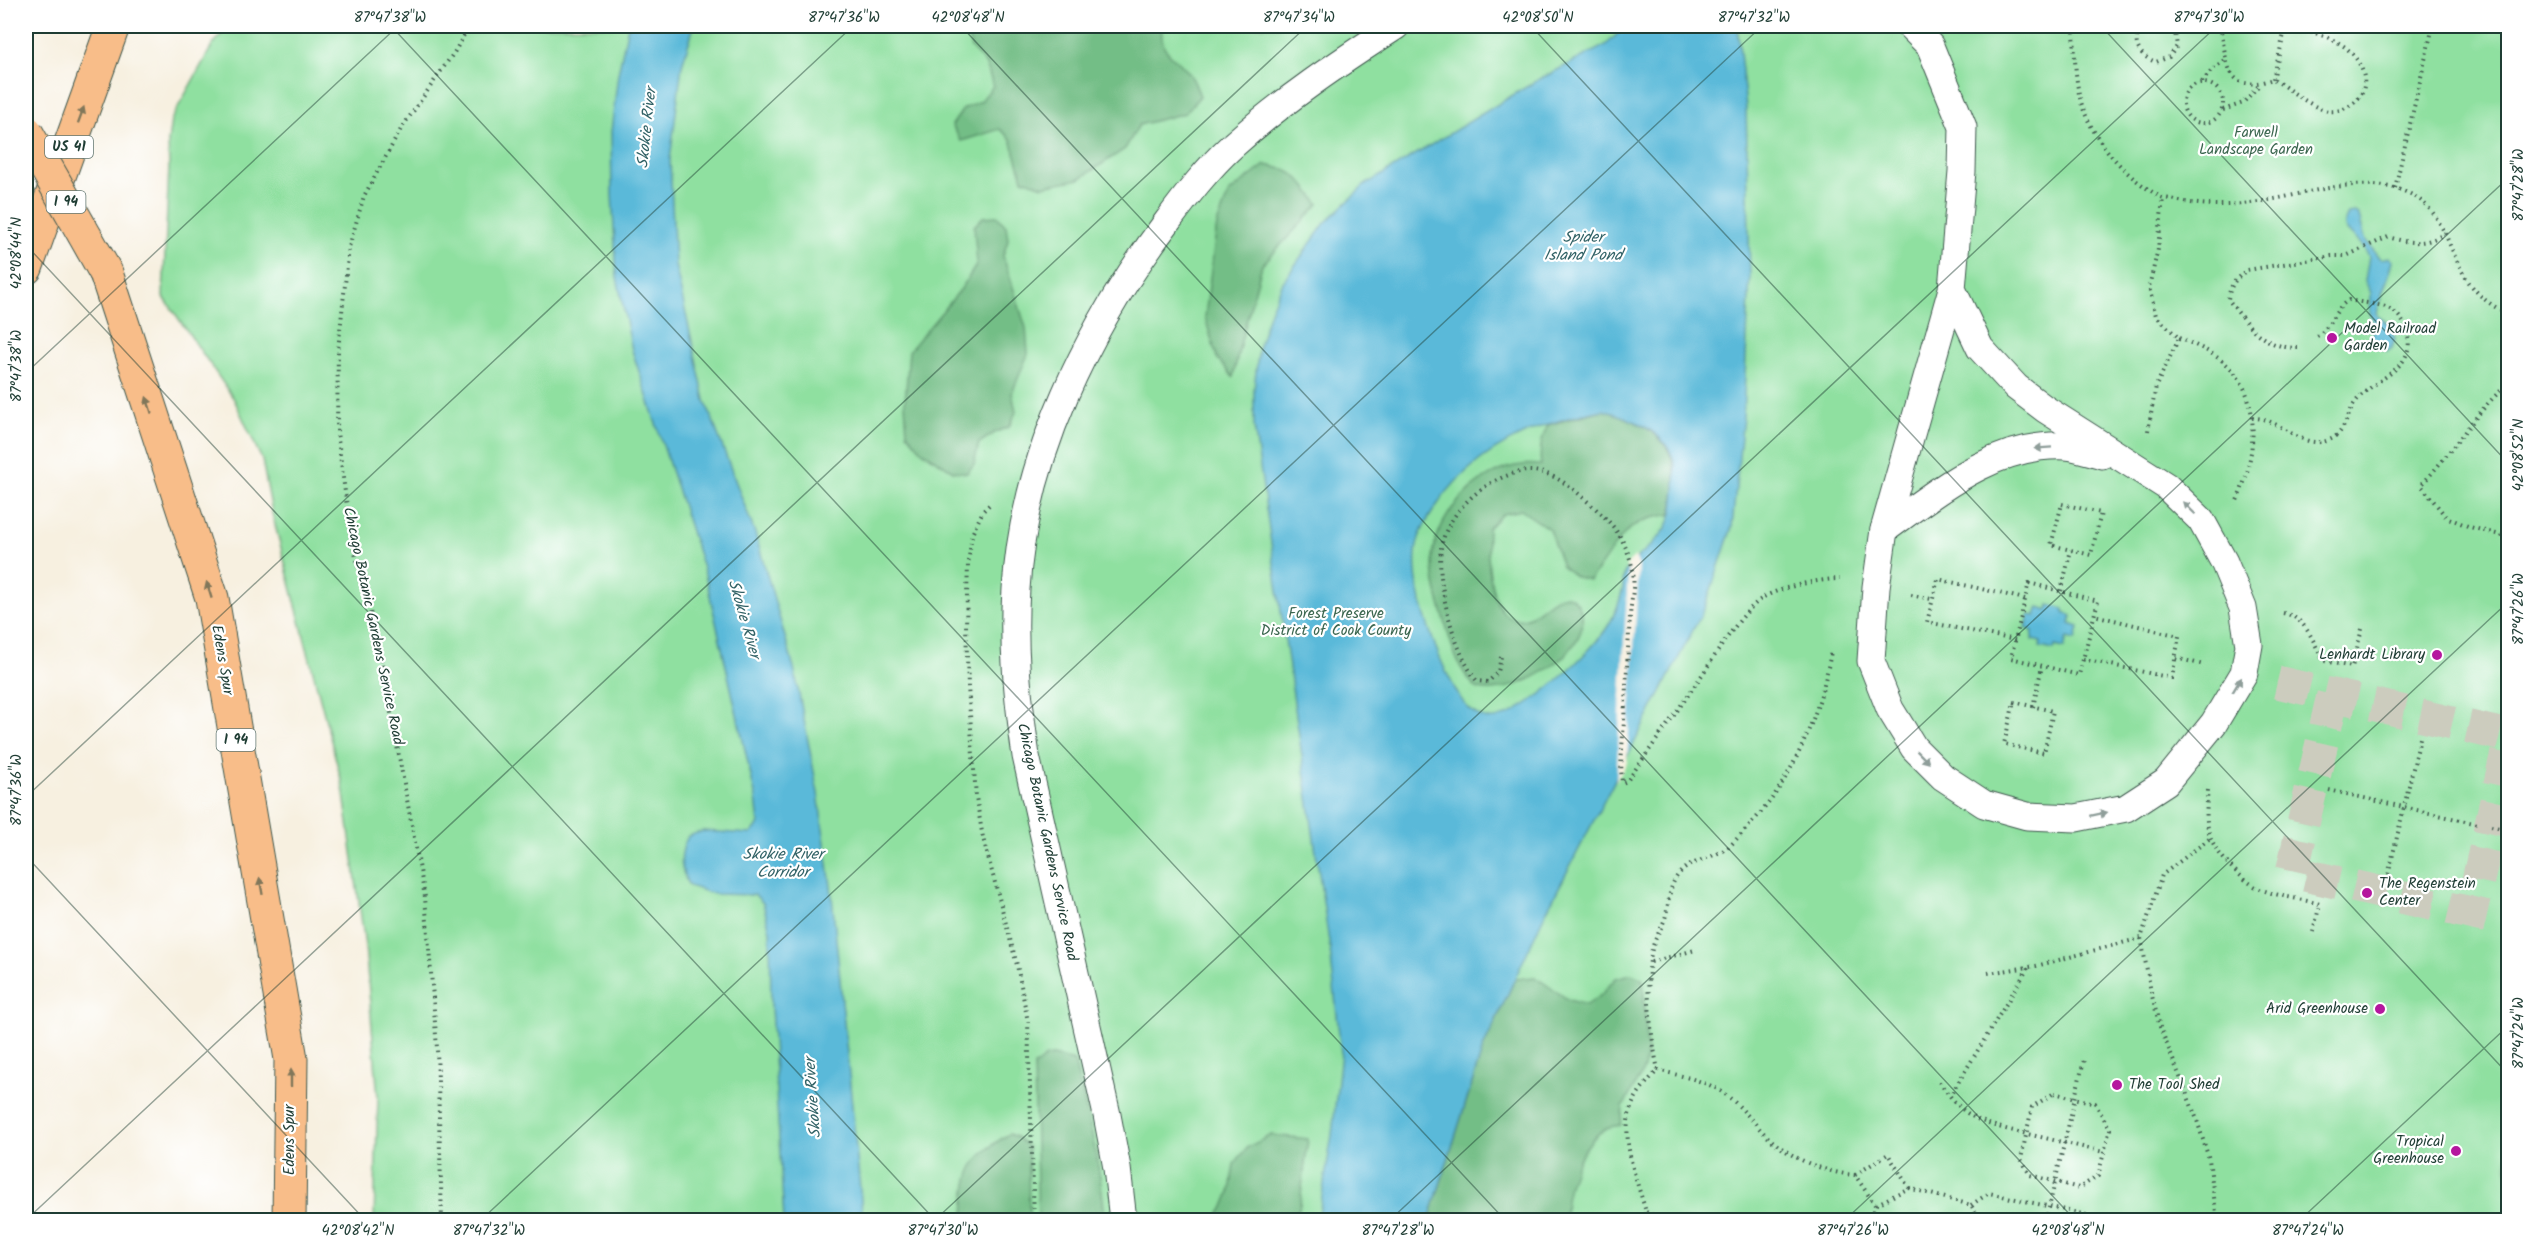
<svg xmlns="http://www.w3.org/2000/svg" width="2534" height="1246" font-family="Kalam,sans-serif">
<rect width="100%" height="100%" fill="#fff"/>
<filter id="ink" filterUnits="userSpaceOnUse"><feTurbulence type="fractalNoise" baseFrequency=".0167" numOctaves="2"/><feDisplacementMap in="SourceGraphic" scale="12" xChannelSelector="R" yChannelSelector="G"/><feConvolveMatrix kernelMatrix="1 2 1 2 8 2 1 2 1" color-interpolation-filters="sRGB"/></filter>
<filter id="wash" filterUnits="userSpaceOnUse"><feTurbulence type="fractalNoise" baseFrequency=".008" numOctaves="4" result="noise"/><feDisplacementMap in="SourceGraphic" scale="24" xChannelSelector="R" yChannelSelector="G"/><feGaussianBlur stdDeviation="1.35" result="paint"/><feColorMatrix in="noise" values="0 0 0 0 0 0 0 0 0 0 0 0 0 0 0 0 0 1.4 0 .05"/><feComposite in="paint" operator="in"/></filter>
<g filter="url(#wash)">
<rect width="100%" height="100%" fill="#f7f0e0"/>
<polygon fill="#8fe0a0" stroke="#578e6a" stroke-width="1.5" points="228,26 2508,26 2508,1220 374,1220 378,1097 365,946 343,787 273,517 262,460 234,399 163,296 169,167 168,142 171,120 212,46"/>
<g fill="#73be86" stroke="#497e5d" stroke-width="1.5">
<path d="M965,26h197c-3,29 12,28 27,47 5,6 8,16 11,23l-15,17 -46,12 -14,24 -46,30 -36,7 -20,-7 -12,-40 -11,-10 -39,12 -9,-16 11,-16 18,-8 12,-15 -7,-22 -15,-16z"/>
<path d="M1265,165c32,5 35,14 54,39l-57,61 -21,76 -8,36 -16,-19 -12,-41 12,-93 12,-31z"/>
<polygon points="997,216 1006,226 1008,240 1003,256 1026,328 1028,354 1012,393 1016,412 1009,427 996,432 979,443 974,464 967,473 953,471 922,451 907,433 905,403 909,351 961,289 977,264 974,226 983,217"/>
<path d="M1603,410c59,17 83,41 68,104 -11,3 -22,3 -32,9 -22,11 -33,40 -50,57l-13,-3 -14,-11 -13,-37 -28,-19 -19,4 -14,14c-1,24 -1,103 39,90 13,-4 35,-37 50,-15 28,43 -60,95 -99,86 -19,-16 -26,-41 -32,-64 -6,-21 -13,-42 -13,-63 -1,-44 45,-93 89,-97 6,-1 13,0 19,0 -2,-15 0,-27 7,-40z"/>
<path d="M1631,974l12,5 4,71 -3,19 -21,38 -2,18c-4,1 -10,1 -14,3 -26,13 -46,65 -41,92h-137l54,-172 32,-69 20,-2 34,23 18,5 15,-11 14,-16z"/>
<path d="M1053,1056l21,5c14,53 27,105 31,159h-67l-4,-154 12,-9z"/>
<path d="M1009,1134l9,4 10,9 1,73h-65c2,-46 3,-60 45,-86z"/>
<polygon points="1271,1135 1308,1139 1300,1204 1296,1220 1214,1220 1223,1209 1230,1192 1234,1164 1248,1147"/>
</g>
<g fill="#5ab9d9" stroke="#3c7b86" stroke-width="1.5" fill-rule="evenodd">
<path d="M628,26h66l-12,39 -12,95 5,105 30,135 50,133 39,135 24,125 13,93 32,334h-79l-13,-213 -1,-76 -7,-28 -8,-8 -41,-1 -25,-8c-10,-18 -10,-32 -1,-50l15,-5 48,3 8,-10 -3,-26 -51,-224 -73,-224 -15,-73 -5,-82 -1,-63 7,-58z"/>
<path d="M1626,26h111l9,81 4,170 -7,140 -11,110 -27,80 -163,313 -59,128 -54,172h-111l14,-85 9,-82 -11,-104 -76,-523v-37l5,-43 11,-35 13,-29 42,-59 40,-38 171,-104 70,-36zM1603,410c28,8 62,21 71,51 2,8 1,19 1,27 -1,13 -2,28 -9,40 -10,17 -29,26 -40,42 -4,6 -2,15 -4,22 -3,12 -8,24 -14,34 -14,24 -90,97 -119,93 -18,-3 -27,-17 -35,-32 -18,-32 -42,-98 -38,-134 1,-17 10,-31 19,-45 38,-58 103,-86 168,-98z"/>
<path d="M2355,213l4,3 6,23 15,20 10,-2 3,3c-4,20 -13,34 -16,54l11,10 7,14 -3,10 -4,3 -9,-3 -8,-7 4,-16 -5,-12 1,-20 -6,-12 4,-25c-3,-4 -5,-10 -9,-13 -9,-10 -21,-14 -12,-29z"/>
<polygon points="2049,605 2064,609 2064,613 2072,616 2070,624 2079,627 2076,640 2067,638 2064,648 2055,646 2054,650 2040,647 2041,642 2032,640 2033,631 2026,628 2029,615 2036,616 2039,607 2048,610"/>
</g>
<polygon fill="#f7f0e0" points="1635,556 1639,566 1627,762 1616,782 1628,572 1626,566"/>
</g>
<g filter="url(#ink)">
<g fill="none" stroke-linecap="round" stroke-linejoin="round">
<g stroke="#ccccbe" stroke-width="33" stroke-dasharray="33 16" stroke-linecap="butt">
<polyline points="2277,682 2508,736"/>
<polyline points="2333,695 2292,872 2487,917"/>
<polyline points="2467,929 2508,748"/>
</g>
<defs>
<g id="lane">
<polyline points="1910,26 1930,46 1963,127 1962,171 1952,289 1884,530 1876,587 1871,661 1890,709 1914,748 1943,777 1984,804 2027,816 2076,818 2126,808 2166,782 2214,723 2244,673 2249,645 2243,608 2224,562 2201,520 2166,486 2045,409 2016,387 1980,348 1952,289"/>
<path d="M1884,530c53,-38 112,-88 182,-84 12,1 25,6 36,9"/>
<path d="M1123,1220l-6,-52 -10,-53 -81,-359c-8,-56 -14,-110 -10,-167 8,-133 72,-262 151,-367 20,-27 40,-53 65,-76 50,-45 108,-84 164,-120"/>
</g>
<g id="highway">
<polyline points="26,268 113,26"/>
<polyline points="106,273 212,598 291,1059 289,1220"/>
</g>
</defs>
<use href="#lane" stroke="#3f584e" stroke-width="29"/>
<use href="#highway" stroke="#3f584e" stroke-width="35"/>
<g stroke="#3f584e" stroke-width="4" stroke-dasharray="1.5 4.5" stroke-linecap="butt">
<path d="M2074,26c1,27 0,59 10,85 14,35 44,68 77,86 5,2 13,2 18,4 31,6 59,5 90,-1 40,-7 84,-22 125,-12 56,14 50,68 82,103 9,10 20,17 32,23"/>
<path d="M2143,26c-13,15 -5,30 13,36l13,-5 8,-11 -2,-14 -5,-6"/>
<path d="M2220,26c8,35 3,70 53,53 15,9 40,30 56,32 8,1 16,-2 22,-6 23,-15 13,-43 -6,-58 -16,-12 -36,-15 -55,-21"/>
<polyline points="2464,26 2508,34"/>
<polyline points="2174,30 2181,26"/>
<polyline points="2273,79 2286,26"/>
<polyline points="2202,82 2213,69 2225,60"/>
<circle cx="2203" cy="103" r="20"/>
<polyline points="2223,110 2243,103 2260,84"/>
<polyline points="2395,188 2433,26"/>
<path d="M2179,338c19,8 40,17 54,33 31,35 20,95 3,132"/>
<path d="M2298,348c-35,0 -51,-23 -70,-49 2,-14 8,-21 19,-29l85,-14h14l42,-19c21,6 38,9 57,-4"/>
<path d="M2252,418c28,-1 49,33 77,22 17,-6 18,-28 28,-40 13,-16 34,-23 46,-39 12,-17 4,-42 -13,-52 -12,-6 -28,-6 -41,-9 -15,8 -17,27 -32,36"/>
<polyline points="2148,431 2156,386 2179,338 2156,316 2149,287 2158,249 2163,197"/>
<polygon points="2062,504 2101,513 2091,555 2051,545"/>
<polyline points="989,505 983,511 972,534 968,565 966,625 968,687 976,797 983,838 1017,965 1028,1022 1034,1220"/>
<path d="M2508,537l-38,-10 -24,-10 -25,-32c31,-32 53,-72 87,-101"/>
<polygon points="2029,583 2098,601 2079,675 2011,658"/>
<polyline points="2061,591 2071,550"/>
<polyline points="1911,595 1931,599"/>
<path d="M2283,613c24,5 29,28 41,48l28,6 10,-38"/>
<polyline points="2015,640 1927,622 1938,579 2025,599"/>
<path d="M1501,657l-3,15 -10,10 -11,-1c-22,-27 -41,-97 -36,-133 6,-38 49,-74 86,-77 24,-1 43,15 60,30 23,20 37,34 45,65 4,14 -1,35 -2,50 -2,34 -4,69 -6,104 -1,21 -4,42 -2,63l5,-2c26,-36 52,-72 77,-109 16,-23 37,-60 60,-75 18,-10 55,-18 76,-18"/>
<polyline points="2176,658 2204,665"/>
<polyline points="2083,659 2172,678 2179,636 2094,615"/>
<polygon points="2014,702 2053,711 2044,753 2004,744"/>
<polyline points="2033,707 2042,666"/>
<path d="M2208,790c-4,37 -1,53 26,80 9,8 19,17 31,21 17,6 37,8 55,13l-7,28"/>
<polyline points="2329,790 2478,824"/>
<polyline points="2491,826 2508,830"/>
<polyline points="2209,839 2162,875 2141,938 2151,992 2160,1027 2196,1117 2209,1159 2217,1220"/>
<polyline points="2387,880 2421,734"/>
<polyline points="1651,962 1695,950"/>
<path d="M2028,968l-78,128c21,29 53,32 86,40 23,5 45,11 68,16"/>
<polyline points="1988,973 2036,966 2141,938"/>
<path d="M1658,1070c-7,-34 -14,-87 -6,-121 3,-12 11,-22 14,-34 3,-14 3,-29 12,-40 12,-15 37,-17 52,-29 18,-19 37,-38 51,-61 24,-38 43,-89 50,-134"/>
<polyline points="1939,1082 1950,1096"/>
<polygon points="2054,1093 2095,1103 2110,1129 2098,1176 2079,1188 2030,1175 2021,1159 2032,1107"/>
<polyline points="1855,1175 1888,1154 1909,1188 1875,1205"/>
<polyline points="1909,1188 1971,1205 1979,1218 1990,1220"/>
<polyline points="1971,1205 1989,1193 2109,1220"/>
<polyline points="1646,1212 1664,1220"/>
<polyline points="442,1220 437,1048 425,897 378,643 351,537 337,432 338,350 349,247 364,196 401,129 455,51 469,26"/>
<path d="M1643,1220l3,-8c-9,-32 -28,-76 -13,-109 6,-13 16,-23 25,-33 22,6 49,10 68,25 19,14 31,34 49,48 22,18 52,30 80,32l20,30 -3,15"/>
<polyline points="2046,1220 2084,1060"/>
</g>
<use href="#lane" stroke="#fff" stroke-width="27"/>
<use href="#highway" stroke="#f8bd89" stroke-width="33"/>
<defs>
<polyline id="highway-bridge" points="26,132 106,273"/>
</defs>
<use href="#highway-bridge" stroke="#3f584e" stroke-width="35" stroke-linecap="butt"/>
<use href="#highway-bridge" stroke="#f8bd89" stroke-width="33"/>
</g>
<defs><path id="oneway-solid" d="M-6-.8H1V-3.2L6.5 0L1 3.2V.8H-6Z" transform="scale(1.5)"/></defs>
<g fill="#81775a">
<use href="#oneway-solid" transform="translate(81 115) rotate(-70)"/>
<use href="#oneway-solid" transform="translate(149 405) rotate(-108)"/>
<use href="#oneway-solid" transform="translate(209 590) rotate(-107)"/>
<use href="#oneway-solid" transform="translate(261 886) rotate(-100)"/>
<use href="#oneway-solid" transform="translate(291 1078) rotate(-90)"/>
</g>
<g fill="#8f9e9a">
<use href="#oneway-solid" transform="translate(2043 448) rotate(176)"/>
<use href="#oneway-solid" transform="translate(2189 508) rotate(-136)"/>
<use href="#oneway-solid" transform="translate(2237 685) rotate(-59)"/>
<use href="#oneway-solid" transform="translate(1923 757) rotate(45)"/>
<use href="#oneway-solid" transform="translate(2099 814) rotate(-12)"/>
</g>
</g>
<path fill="none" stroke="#1f3d34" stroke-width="1.5" stroke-opacity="0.45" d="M391,26l1114,1194M961,26l1114,1194M1531,26l977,1048M2101,26l407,437M26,245l909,975M26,373l372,-347M26,797l827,-771M26,856l339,364M26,1220l1281,-1194M481,1220l1281,-1194M935,1220l1282,-1194M1390,1220l1118,-1042M1845,1220l663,-618M2300,1220l208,-194"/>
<g fill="#b5179e" stroke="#fff" stroke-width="2">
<circle cx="2332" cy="338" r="6"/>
<circle cx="2437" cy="655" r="6"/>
<circle cx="2367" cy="893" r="6"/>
<circle cx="2380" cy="1009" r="6"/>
<circle cx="2117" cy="1085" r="6"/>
<circle cx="2456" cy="1151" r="6"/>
</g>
<g text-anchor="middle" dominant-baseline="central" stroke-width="4.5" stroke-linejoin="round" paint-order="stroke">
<g fill="#fff" stroke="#627771" stroke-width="1.5">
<rect x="45" y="136" width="48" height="22" rx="4.5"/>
<rect x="46.5" y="191" width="39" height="22" rx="4.5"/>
<rect x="216.5" y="729" width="39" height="22" rx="4.5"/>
</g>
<g font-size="14" font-weight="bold" fill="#1f3d34">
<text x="69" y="147">US 41</text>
<text x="66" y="202">I 94</text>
<text x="236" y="740">I 94</text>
</g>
<g font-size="15" fill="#3b664f" stroke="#fff">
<text x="2256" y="133">Farwell<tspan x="2256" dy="17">Landscape Garden</tspan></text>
<text x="1336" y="614">Forest Preserve<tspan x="1336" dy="17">District of Cook County</tspan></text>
</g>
<g font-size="15" fill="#1f3d34" stroke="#fff" text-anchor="start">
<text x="2344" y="329">Model Railroad<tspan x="2344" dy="17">Garden</tspan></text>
<text x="2425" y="655" text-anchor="end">Lenhardt Library</text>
<text x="2379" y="884">The Regenstein<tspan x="2379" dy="17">Center</tspan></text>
<text x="2368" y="1009" text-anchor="end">Arid Greenhouse</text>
<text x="2129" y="1085">The Tool Shed</text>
<text x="2444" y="1142" text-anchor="end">Tropical<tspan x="2444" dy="17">Greenhouse</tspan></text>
</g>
<g font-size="15" fill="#1f3d34" stroke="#fff">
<text transform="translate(373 626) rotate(78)">Chicago Botanic Gardens Service Road</text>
<text transform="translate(222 660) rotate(80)">Edens Spur</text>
<text transform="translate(1047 842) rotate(78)">Chicago Botanic Gardens Service Road</text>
<text transform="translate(290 1140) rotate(-90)">Edens Spur</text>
</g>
<g font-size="16" font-style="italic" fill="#316266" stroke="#fff">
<text transform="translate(647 128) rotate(-84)">Skokie River</text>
<text x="1583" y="237">Spider<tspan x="1583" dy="18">Island Pond</tspan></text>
<text transform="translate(744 619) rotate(74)">Skokie River</text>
<text x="783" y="854">Skokie River<tspan x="783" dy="18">Corridor</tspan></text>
<text transform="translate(813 1098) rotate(-94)">Skokie River</text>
</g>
</g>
<rect width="2534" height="1246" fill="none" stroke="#fff" stroke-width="66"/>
<rect x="33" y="33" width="2468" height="1180" fill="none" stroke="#1f3d34" stroke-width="2"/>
<g font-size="15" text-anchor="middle" fill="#1f3d34">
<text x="390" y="22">87°47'38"W</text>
<text x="844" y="22">87°47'36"W</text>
<text x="968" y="22">42°08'48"N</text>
<text x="1299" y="22">87°47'34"W</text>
<text x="1538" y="22">42°08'50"N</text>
<text x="1754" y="22">87°47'32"W</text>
<text x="2209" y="22">87°47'30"W</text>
<text transform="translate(2518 185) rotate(-90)" y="5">87°47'28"W</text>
<text transform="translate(16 253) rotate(-90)" y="5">42°08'44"N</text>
<text transform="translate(16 366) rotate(-90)" y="5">87°47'38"W</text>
<text transform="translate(2518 455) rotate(-90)" y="5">42°08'52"N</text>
<text transform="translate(2518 609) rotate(-90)" y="5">87°47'26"W</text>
<text transform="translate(16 790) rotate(-90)" y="5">87°47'36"W</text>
<text transform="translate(2518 1033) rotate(-90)" y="5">87°47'24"W</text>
<text x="358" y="1235">42°08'42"N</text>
<text x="489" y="1235">87°47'32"W</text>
<text x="943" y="1235">87°47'30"W</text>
<text x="1398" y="1235">87°47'28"W</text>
<text x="1853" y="1235">87°47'26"W</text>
<text x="2068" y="1235">42°08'48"N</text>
<text x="2308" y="1235">87°47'24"W</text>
</g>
</svg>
